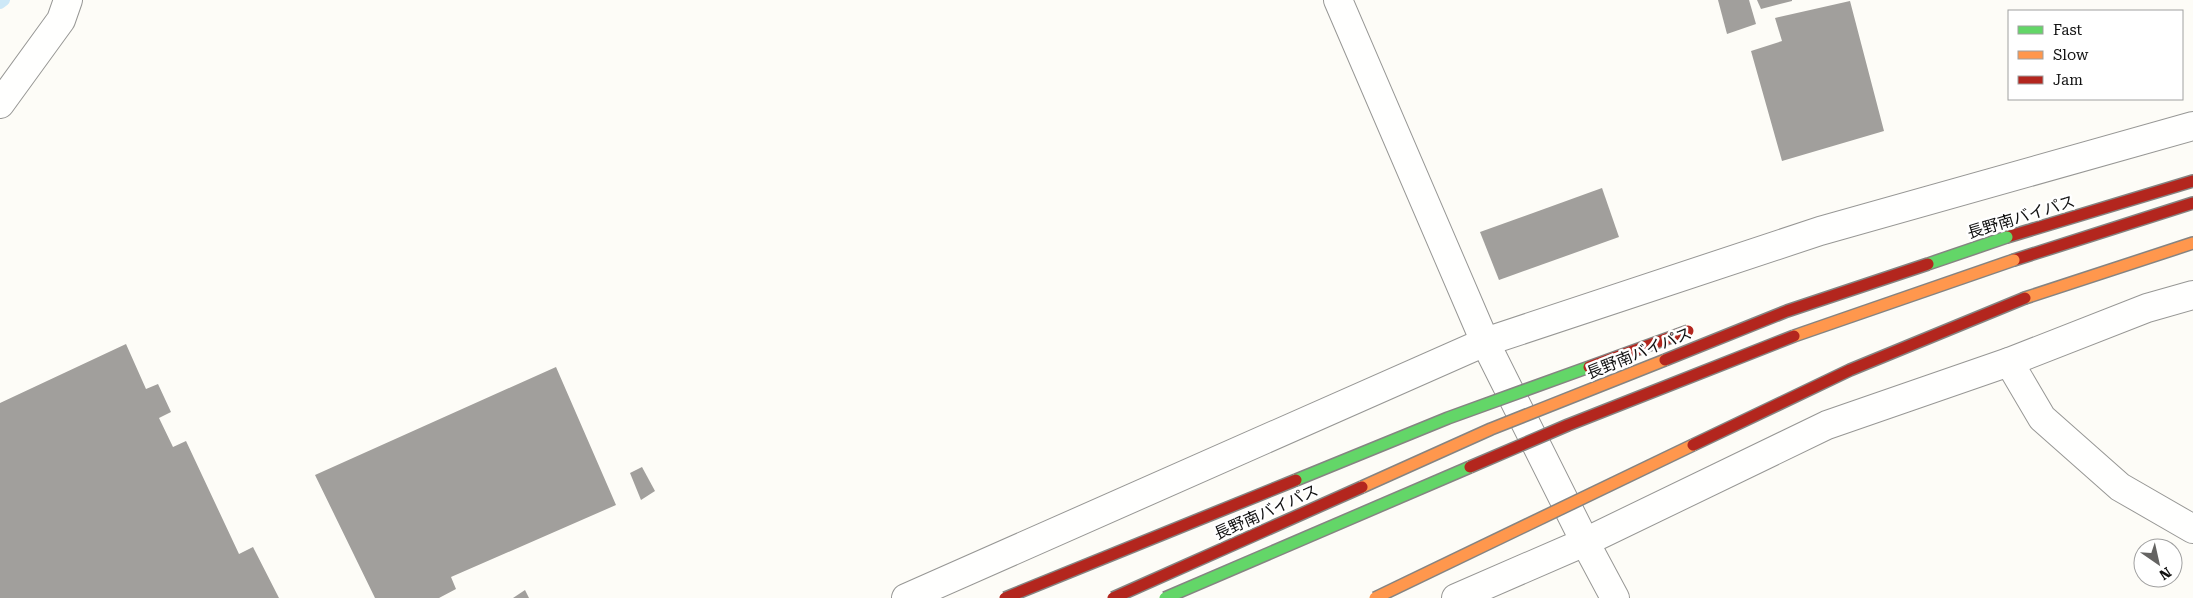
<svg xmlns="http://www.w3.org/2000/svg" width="2193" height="598" font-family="'Roboto Serif','Noto Sans JP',serif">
<rect width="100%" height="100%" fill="#fdfcf7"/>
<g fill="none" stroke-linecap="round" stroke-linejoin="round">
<polyline stroke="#cde8f7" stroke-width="12" points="0,3 4,0"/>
</g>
<g fill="#a19f9c">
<polygon points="1718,0 1749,0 1756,24 1727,34"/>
<polygon points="1757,0 1792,0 1792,1 1761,9"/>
<polygon points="1850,1 1884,131 1782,161 1751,51 1782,41 1775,18"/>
<polygon points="1602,188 1619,237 1499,280 1480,232"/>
<polygon points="126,344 146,389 158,384 171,412 159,418 173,447 186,441 239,554 253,547 279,598 0,598 0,403"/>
<polygon points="556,367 616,505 451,577 456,589 439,598 375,598 315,475"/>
<polygon points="642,467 655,491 641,500 630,473"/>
<polygon points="525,590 529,598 513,598"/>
</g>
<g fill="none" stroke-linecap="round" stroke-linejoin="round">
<defs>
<g id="street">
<polyline points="1338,0 1485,342 1585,542 1615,598"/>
<polyline points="0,104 61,20 68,0"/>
<polyline points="2009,362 2042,418 2120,487 2193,529"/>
<polyline points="906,598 1485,342 1820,231 2193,126"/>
<polyline points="1456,598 1585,542 1827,425 2009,362 2147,308 2193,295"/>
</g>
<polyline id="slow" points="2025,298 2193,243"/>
<g id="jam">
<polyline points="2007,237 2193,181"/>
<polyline points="2014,260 2193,203"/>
</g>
</defs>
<use href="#street" stroke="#979795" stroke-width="30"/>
<use href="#slow" stroke="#858482" stroke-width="14"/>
<use href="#jam" stroke="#858482" stroke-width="14"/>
<use href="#street" stroke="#fffffe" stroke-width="28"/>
<use href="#slow" stroke="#ff974d" stroke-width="11"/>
<use href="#jam" stroke="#b3261e" stroke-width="11"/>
<defs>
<g id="fast-bridge">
<polyline points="1928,264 2007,237"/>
<polyline points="1296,480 1448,418 1589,367"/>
<polyline points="1165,598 1470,467"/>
</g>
<g id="slow-bridge">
<polyline points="1794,336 2014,260"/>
<polyline points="1362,487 1491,429 1665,360"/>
<polyline points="1375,598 1693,445"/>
</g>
<g id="jam-bridge">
<polyline points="1665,360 1787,311 1928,264"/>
<polyline points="1589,367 1688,331"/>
<polyline points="1693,445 1850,370 2025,298"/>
<polyline points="1470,467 1568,425 1794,336"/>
<polyline points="1005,598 1296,480"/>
<polyline points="1113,598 1362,487"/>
</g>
</defs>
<use href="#fast-bridge" stroke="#858482" stroke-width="14" stroke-linecap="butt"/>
<use href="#slow-bridge" stroke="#858482" stroke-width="14" stroke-linecap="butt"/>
<use href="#jam-bridge" stroke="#858482" stroke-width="14" stroke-linecap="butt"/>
<use href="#fast-bridge" stroke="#63d668" stroke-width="11"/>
<use href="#slow-bridge" stroke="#ff974d" stroke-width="11"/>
<use href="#jam-bridge" stroke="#b3261e" stroke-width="11"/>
</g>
<g text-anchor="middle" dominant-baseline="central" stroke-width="5" stroke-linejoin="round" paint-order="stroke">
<g font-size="16" fill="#111" stroke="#fff">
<text transform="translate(2021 217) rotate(-17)">長野南バイパス</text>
<text transform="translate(1639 353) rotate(-22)">長野南バイパス</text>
<text transform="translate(1266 512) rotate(-24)">長野南バイパス</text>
</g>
</g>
<rect x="2008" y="10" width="175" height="90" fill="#ffffff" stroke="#a0a0a0"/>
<rect x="2018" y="26" width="25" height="8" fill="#63d668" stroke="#a0a0a0"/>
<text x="2053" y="35" font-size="15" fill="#111111">Fast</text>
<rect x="2018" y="51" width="25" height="8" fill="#ff974d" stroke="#a0a0a0"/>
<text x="2053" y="60" font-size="15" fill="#111111">Slow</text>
<rect x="2018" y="76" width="25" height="8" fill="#b3261e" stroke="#a0a0a0"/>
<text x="2053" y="85" font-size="15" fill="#111111">Jam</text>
<g transform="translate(2158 563) rotate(146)"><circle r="24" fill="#ffffff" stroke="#a0a0a0"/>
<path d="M0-4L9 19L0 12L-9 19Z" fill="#646362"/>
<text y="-8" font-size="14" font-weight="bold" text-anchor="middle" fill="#111111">N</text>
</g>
</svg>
